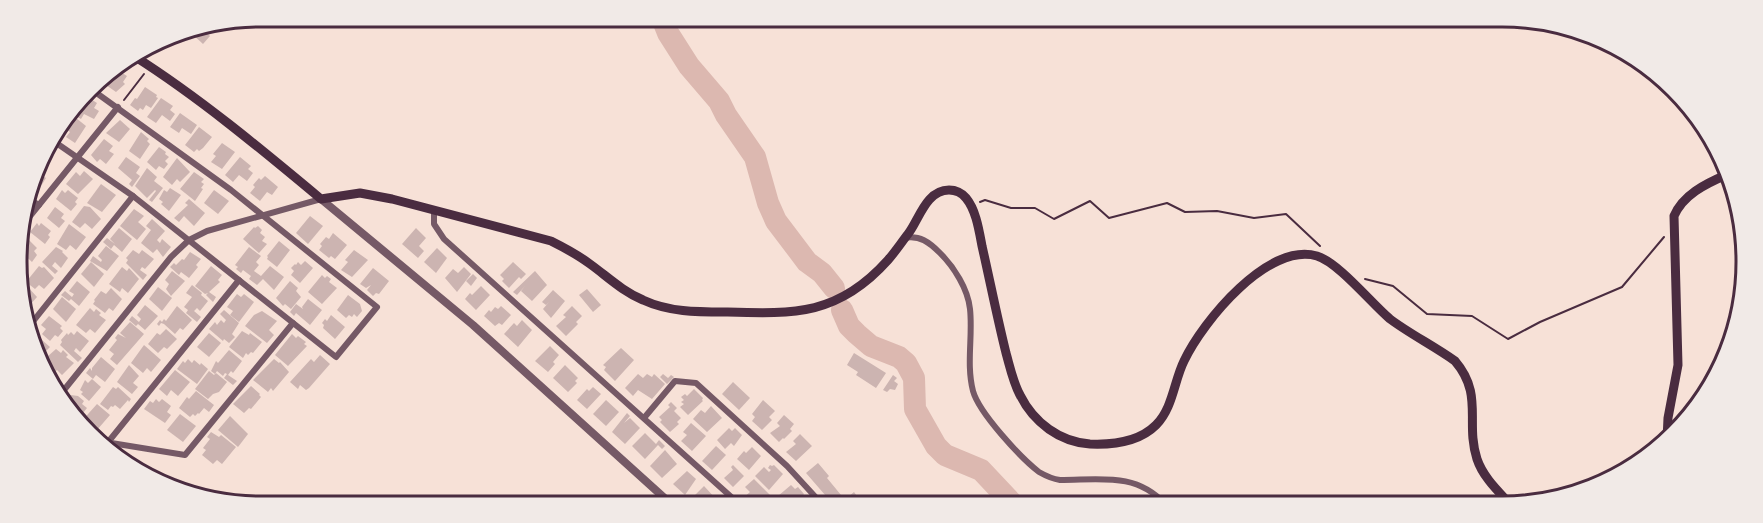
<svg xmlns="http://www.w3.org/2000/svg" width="1763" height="523" font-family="Barlow,sans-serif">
<rect width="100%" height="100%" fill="#f7e1d7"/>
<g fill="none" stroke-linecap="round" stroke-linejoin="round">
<g stroke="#dcb8b0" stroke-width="22">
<polyline points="662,18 668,33 689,66 719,101 726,115 755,157 768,203 776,221 807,262 822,273 834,288"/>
<polyline points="842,310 849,326 857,334 871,346 899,357 906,363 914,378 915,409 936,446 945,455 981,470 1012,503"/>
</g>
</g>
<g fill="#ccb4b1">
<polygon points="202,28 210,36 203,44 189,31"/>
<polygon points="116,69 127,76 123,82 125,84 116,92 106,85 106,83"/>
<polygon points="145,87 157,95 156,97 158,98 151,108 146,105 143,110 140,108 138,111 130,105 135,98 137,99"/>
<polygon points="86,96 97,103 94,108 99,111 94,119 84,114 81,119 72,114"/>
<polygon points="161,98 173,106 170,110 175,114 170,121 162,115 156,123 147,117"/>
<polygon points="180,113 197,125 191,134 182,128 179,133 170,127"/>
<polygon points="76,118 86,126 75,143 66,137 70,132 66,129"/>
<polygon points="120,120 130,129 119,142 106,133"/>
<polygon points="199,127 212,137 203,148 199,151 197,149 194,152 185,145"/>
<polygon points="141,132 149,139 147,141 150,144 140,159 129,151"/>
<polygon points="104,139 113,146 109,151 114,154 106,164 100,159 97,162 91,155"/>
<polygon points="222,143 235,152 222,169 211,162 216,156 213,154"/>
<polygon points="159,147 166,152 165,154 169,157 165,161 168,164 164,169 159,166 156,170 147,162"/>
<polygon points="126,157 140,167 136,173 140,176 132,187 129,184 132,180 118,168"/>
<polygon points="240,157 251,166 248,169 253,173 247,181 239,175 233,182 225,175"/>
<polygon points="177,158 190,172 180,182 177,179 172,185 163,177"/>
<polygon points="147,168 157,177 154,181 163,188 152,202 149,200 156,191 155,190 147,198 135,186"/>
<polygon points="84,171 93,179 78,194 66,184 76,172 80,176"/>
<polygon points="37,172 46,178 38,191 33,187"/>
<polygon points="194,172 204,179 201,182 204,184 201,188 203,189 195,201 180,189"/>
<polygon points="265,176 278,187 272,195 267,192 260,201 250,193 255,187 253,185 259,178 261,180"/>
<polygon points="101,184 116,195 102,212 87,203"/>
<polygon points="170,188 181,195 169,211 161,204 163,202 159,199 164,190 167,192"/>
<polygon points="62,190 65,193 68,190 78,198 75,202 77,204 71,211 56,199"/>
<polygon points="214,190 229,201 218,214 204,203"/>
<polygon points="189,199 205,213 194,226 184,216 179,222 174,218 188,205 185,203"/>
<polygon points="84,206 90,207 101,219 92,229 85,223 80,228 72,222"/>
<polygon points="55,207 64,214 61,218 65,221 59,228 47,218"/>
<polygon points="134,209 144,216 138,222 146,229 137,240 120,226"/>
<polygon points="310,216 323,226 308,244 296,233"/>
<polygon points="152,219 165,231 157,240 160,243 162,239 171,247 163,257 157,249 153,253 141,243 151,230 146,226"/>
<polygon points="37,223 39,226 41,223 51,231 48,235 50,237 45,244 30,232"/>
<polygon points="69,224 86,237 76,250 70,245 66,250 57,244"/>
<polygon points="258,226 262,230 260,233 265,237 262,241 267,244 259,253 243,239 254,227 255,228"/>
<polygon points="119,228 132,239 122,252 114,245 111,249 103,242 107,238 115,244 110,239"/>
<polygon points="416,228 426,238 419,246 424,251 418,258 402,244"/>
<polygon points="333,233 347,245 335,259 331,256 329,258 319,250 322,246 320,244 326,237 329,239"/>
<polygon points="28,239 37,248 34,251 37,255 32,262 19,250"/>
<polygon points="279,241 290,250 277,267 267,259 268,257 267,256"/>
<polygon points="106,246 119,256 107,271 90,261 93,256 101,262 102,260 98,256"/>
<polygon points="56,247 63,251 62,252 68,258 61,268 55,262 52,266 58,271 55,274 42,262"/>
<polygon points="249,247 261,256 256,262 259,265 254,271 261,276 270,266 284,277 274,290 263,279 257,285 249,279 251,276 243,270 241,273 236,269 238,267 235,265"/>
<polygon points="437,248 447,258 436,273 424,262"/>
<polygon points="133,250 139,254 142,250 154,259 145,269 142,267 140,270 147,275 143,280 126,263 128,260 126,258"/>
<polygon points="354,250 368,260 352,277 341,270 348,262 345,260"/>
<polygon points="190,252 201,259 196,265 198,267 189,278 181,272 179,275 170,267 174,263 176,265 182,259 184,260"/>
<polygon points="305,261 313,268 300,283 291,275 294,271 291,268 295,264 296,265 298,262 301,265"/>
<polygon points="91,262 104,274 94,287 81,274"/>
<polygon points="513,262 526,274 521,279 519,277 509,288 502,281 504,279 500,275"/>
<polygon points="39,266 42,268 44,267 54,278 44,289 39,285 35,289 26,282"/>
<polygon points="211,266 222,275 218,280 220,282 209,292 216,297 213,302 206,295 208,293 205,294 195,286"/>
<polygon points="122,267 127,271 129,268 139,279 128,293 122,288 120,292 109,284"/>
<polygon points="464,267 471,274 457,292 445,278 453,269 458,273"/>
<polygon points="373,268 389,281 379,294 376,293 373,296 367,290 371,285 366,288 360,284"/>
<polygon points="172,271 185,281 171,296 166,289 169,284 165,280"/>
<polygon points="535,271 547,285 532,301 521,291 525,286 517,295 513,292"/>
<polygon points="473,274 477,278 471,286 466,281"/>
<polygon points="322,275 325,278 327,276 331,279 329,282 337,288 322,304 308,292"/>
<polygon points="77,281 90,292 79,306 71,299 69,301 61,295 65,291 72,297 74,294 69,291"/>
<polygon points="290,281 298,288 296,291 301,297 291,309 285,304 283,306 276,298"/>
<polygon points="23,285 26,288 27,286 37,297 29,306 23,301 21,287"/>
<polygon points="192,285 202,293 201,295 208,301 200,311 197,308 194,311 201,317 197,322 186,313 188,310 184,307 192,297 186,293"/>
<polygon points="481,286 490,295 476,310 465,299 470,293 472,295"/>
<polygon points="158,287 172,298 162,311 149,299"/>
<polygon points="111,288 122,299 113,311 109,308 105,313 93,304 95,301 94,300 101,291 106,294"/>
<polygon points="587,289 601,305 593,312 579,295"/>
<polygon points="553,290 565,301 551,318 543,309 549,302 546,305 542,302"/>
<polygon points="237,294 241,297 244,294 254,302 239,322 230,315 233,311 227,307"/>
<polygon points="348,295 360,304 362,311 357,317 354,314 352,317 349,315 346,318 337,310"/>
<polygon points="62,297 76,309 66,322 53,309"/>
<polygon points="308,299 322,310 310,325 296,313 294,316 290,312 296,304 303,309 302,307"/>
<polygon points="145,305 158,316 145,330 138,324 136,326 129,320 132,316 139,322 141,319 137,315"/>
<polygon points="177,306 192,320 183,330 180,328 175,334 164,324 161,323 159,326 157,324 160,320 162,322 164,319 166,321"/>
<polygon points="501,306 511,315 502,325 499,323 495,326 484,316 489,310 491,312 495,307 498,309"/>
<polygon points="572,306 582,316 576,322 578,324 566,336 556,326 566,317 563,315"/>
<polygon points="90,308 94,312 96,309 101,313 99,315 106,320 95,333 90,329 86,333 76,325"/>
<polygon points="224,310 239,323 232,334 235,337 229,343 224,339 223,341 209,329 215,322 217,325 221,320 224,323 226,320 220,314"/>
<polygon points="262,311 277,321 269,330 274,335 267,343 245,326 254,315"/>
<polygon points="331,315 345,327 335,339 323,328 324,325 322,323 325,319 327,321"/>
<polygon points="49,316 62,326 60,328 63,331 58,337 55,335 50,341 42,334 46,329 41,325"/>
<polygon points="522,320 532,330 518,347 504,334 514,323 517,326"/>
<polygon points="130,322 144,334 117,365 110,359 114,354 109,350 117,340 115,338 118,334 126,338 120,333"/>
<polygon points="166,329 177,339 167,349 164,347 158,353 148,344 157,333 160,335"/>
<polygon points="77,331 89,341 80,352 76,348 74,351 82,358 78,362 60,345 62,342 61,340 67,333 68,335 71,332 74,335"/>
<polygon points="242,331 249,335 250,333 262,342 253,353 251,352 248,355 246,353 243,358 229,347"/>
<polygon points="34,333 50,347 44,353 42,351 39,354 31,337"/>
<polygon points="209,333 221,343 209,357 197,347"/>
<polygon points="292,334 296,338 298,336 306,342 304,344 307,346 288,366 275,355"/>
<polygon points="144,345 161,360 151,372 147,368 143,373 131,363"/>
<polygon points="550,346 559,355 553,362 555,364 548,372 535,361"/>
<polygon points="621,348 634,360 615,381 604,370 606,367 603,365"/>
<polygon points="56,349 61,353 63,350 68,355 66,357 74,363 62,375 57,370 53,374 44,364 49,359 47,357"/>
<polygon points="229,350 242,361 233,373 231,371 228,375 237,381 233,385 224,378 227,374 225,373 223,376 217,371 215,374 211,371 216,361 218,363"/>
<polygon points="854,353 886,373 876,388 856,375 858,372 847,365"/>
<polygon points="320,355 330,364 309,388 306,390 300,385 298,389 290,382 311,359 314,362"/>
<polygon points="101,357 115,369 105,382 96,375 93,379 86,373 90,368 92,371 92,368"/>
<polygon points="188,359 192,363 194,360 200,365 201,363 208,369 197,384 177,369 183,361 185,363"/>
<polygon points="274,359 279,363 280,362 289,372 273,391 271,388 268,392 253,380"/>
<polygon points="129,365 139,376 133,383 138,387 132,394 117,382"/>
<polygon points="565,365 578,378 575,381 577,383 568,392 553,378"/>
<polygon points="175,370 190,382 178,396 171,390 167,396 159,389"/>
<polygon points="209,371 214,375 216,373 227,382 219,392 213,394 208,399 195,389"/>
<polygon points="638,374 643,378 647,374 652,377 654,374 665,384 652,399 638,390 633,396 625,388"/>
<polygon points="663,374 668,378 671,375 674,377 667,384 660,377"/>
<polygon points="893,375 897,378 894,381 898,384 895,390 890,389 887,392 883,390"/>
<polygon points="92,379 101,387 89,401 81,394 83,392 80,390 85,380 88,383"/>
<polygon points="733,382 750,398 739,410 722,394"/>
<polygon points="251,386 260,394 259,395 261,397 251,409 249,408 244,413 233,404"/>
<polygon points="113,387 116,389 118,387 131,399 129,402 128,400 120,409 115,405 113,407 111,406 108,410 100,404"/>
<polygon points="593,387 601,394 587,409 577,400 587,389 589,391"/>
<polygon points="694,389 703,398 702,400 703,401 688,415 680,407 684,404 681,402 684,400 681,397 685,394 687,396"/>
<polygon points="196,391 214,405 209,412 204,408 199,414 198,413 195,416 193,414 190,417 179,408 187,397 189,399"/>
<polygon points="71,395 78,396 84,401 82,404 87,408 79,418 75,414 73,416 64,404"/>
<polygon points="156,399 159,402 162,399 171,406 167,412 171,415 165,423 144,409 150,401 153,403"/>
<polygon points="606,400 619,412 606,426 593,414"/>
<polygon points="763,400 775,411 769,417 772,420 762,430 752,421 755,417 752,414"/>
<polygon points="671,402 677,408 674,411 681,418 677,422 679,424 670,432 660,422 662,420 659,417 670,407 668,405"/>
<polygon points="97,404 110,415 97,430 95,428 91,433 80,423"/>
<polygon points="711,406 722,418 707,432 693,419 701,410 705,413"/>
<polygon points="627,413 630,416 624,423 630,418 640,428 625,444 612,432"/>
<polygon points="180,414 196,426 183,442 167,430"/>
<polygon points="784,415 794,424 790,429 792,431 784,439 783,438 779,442 770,433 780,426 777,423"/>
<polygon points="230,416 248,434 238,447 218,430"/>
<polygon points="691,423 706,436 692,451 681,441 687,435 683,432"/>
<polygon points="729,428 732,431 735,428 742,435 734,446 731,443 725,449 717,440"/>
<polygon points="211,432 219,437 221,435 236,447 222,464 217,460 213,464 202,455 206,450 203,448 210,439 207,437"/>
<polygon points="645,433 656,444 659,440 665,446 662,449 658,445 645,459 632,446"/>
<polygon points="800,434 812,446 796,461 786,452 796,444 793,441"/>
<polygon points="716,446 726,455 712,470 702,461"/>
<polygon points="752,447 761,456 749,470 737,459 744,451 746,453"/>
<polygon points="665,450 677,464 662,478 650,466"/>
<polygon points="818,463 829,476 827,478 841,495 832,503 806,473"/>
<polygon points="733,465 744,476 733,487 724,478 733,470 731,467"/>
<polygon points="770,465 772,466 774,465 783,474 769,490 755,476 764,467 769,472 771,470 768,468"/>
<polygon points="687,471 696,479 685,495 673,484"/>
<polygon points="754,479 770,495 765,501 762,497 756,503 749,503 743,498 750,492 745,487"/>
<polygon points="791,485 795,489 798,487 804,494 798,503 784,503 778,496"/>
<polygon points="704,486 717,500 714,503 691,503 693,500 691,499"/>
<polygon points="854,492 862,503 846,503 849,501 847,498"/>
</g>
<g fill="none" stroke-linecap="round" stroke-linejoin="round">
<g stroke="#4a2c40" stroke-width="2">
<polyline points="124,100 144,74"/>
<polyline points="980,202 985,200 1011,208 1035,208 1054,219 1090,201 1109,218 1167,203 1185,212 1217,211 1254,218 1286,214 1320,246"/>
<polyline points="1365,279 1393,286 1427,314 1472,316 1508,339 1540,322 1622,287 1664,237"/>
</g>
<g stroke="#755966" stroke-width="6">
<polyline points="52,140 133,196 336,357 377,307 231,190 91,89"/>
<polyline points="29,199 39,205"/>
<polyline points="434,211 434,224 444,239 738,503"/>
<polyline points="22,226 118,107"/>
<path d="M904,238c16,-3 25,4 36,15 14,14 28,36 30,56 3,27 -4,55 3,82 6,22 48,67 66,81 7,4 14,7 21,8 40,0 76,-8 105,24"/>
<polyline points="27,329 133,196"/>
<polyline points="60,395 171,257 189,240 207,231 321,199"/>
<polyline points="644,418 675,381 696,383 787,466 821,503"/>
<polyline points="99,441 185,455 293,323"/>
<polyline points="109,441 239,280"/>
</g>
<polyline stroke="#755966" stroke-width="8" points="321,199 473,325 670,503"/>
<g stroke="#4a2c40" stroke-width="9">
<path d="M134,56c66,42 127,93 187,143l39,-6 32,6 159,42c14,7 27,14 39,23 18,13 32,27 53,36 26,12 53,12 82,12 69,2 113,4 163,-52 7,-8 13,-17 20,-26 11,-14 18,-44 41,-44 7,0 12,2 17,8 10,12 13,32 16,48 8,35 15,71 24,107 4,14 7,29 14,42 14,28 40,47 70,49 24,1 49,-2 66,-19 17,-17 18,-44 28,-64 19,-40 84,-119 133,-105 22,7 54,47 73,63 20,15 44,27 65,42 29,34 10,61 22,98 6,18 21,32 33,45"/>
<path d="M1667,440l1,-22 10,-53 -4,-149c9,-21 31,-32 52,-41"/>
</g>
</g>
<path d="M0 0H1763V523H0ZM261 27H1502A234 234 0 0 1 1736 261V262A234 234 0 0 1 1502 496H261A234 234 0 0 1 27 262V261A234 234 0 0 1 261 27Z" fill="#f1eae7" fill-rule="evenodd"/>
<path fill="none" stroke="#4a2c40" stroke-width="3" d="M261 27H1502A234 234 0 0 1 1736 261V262A234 234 0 0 1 1502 496H261A234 234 0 0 1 27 262V261A234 234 0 0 1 261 27Z"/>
</svg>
